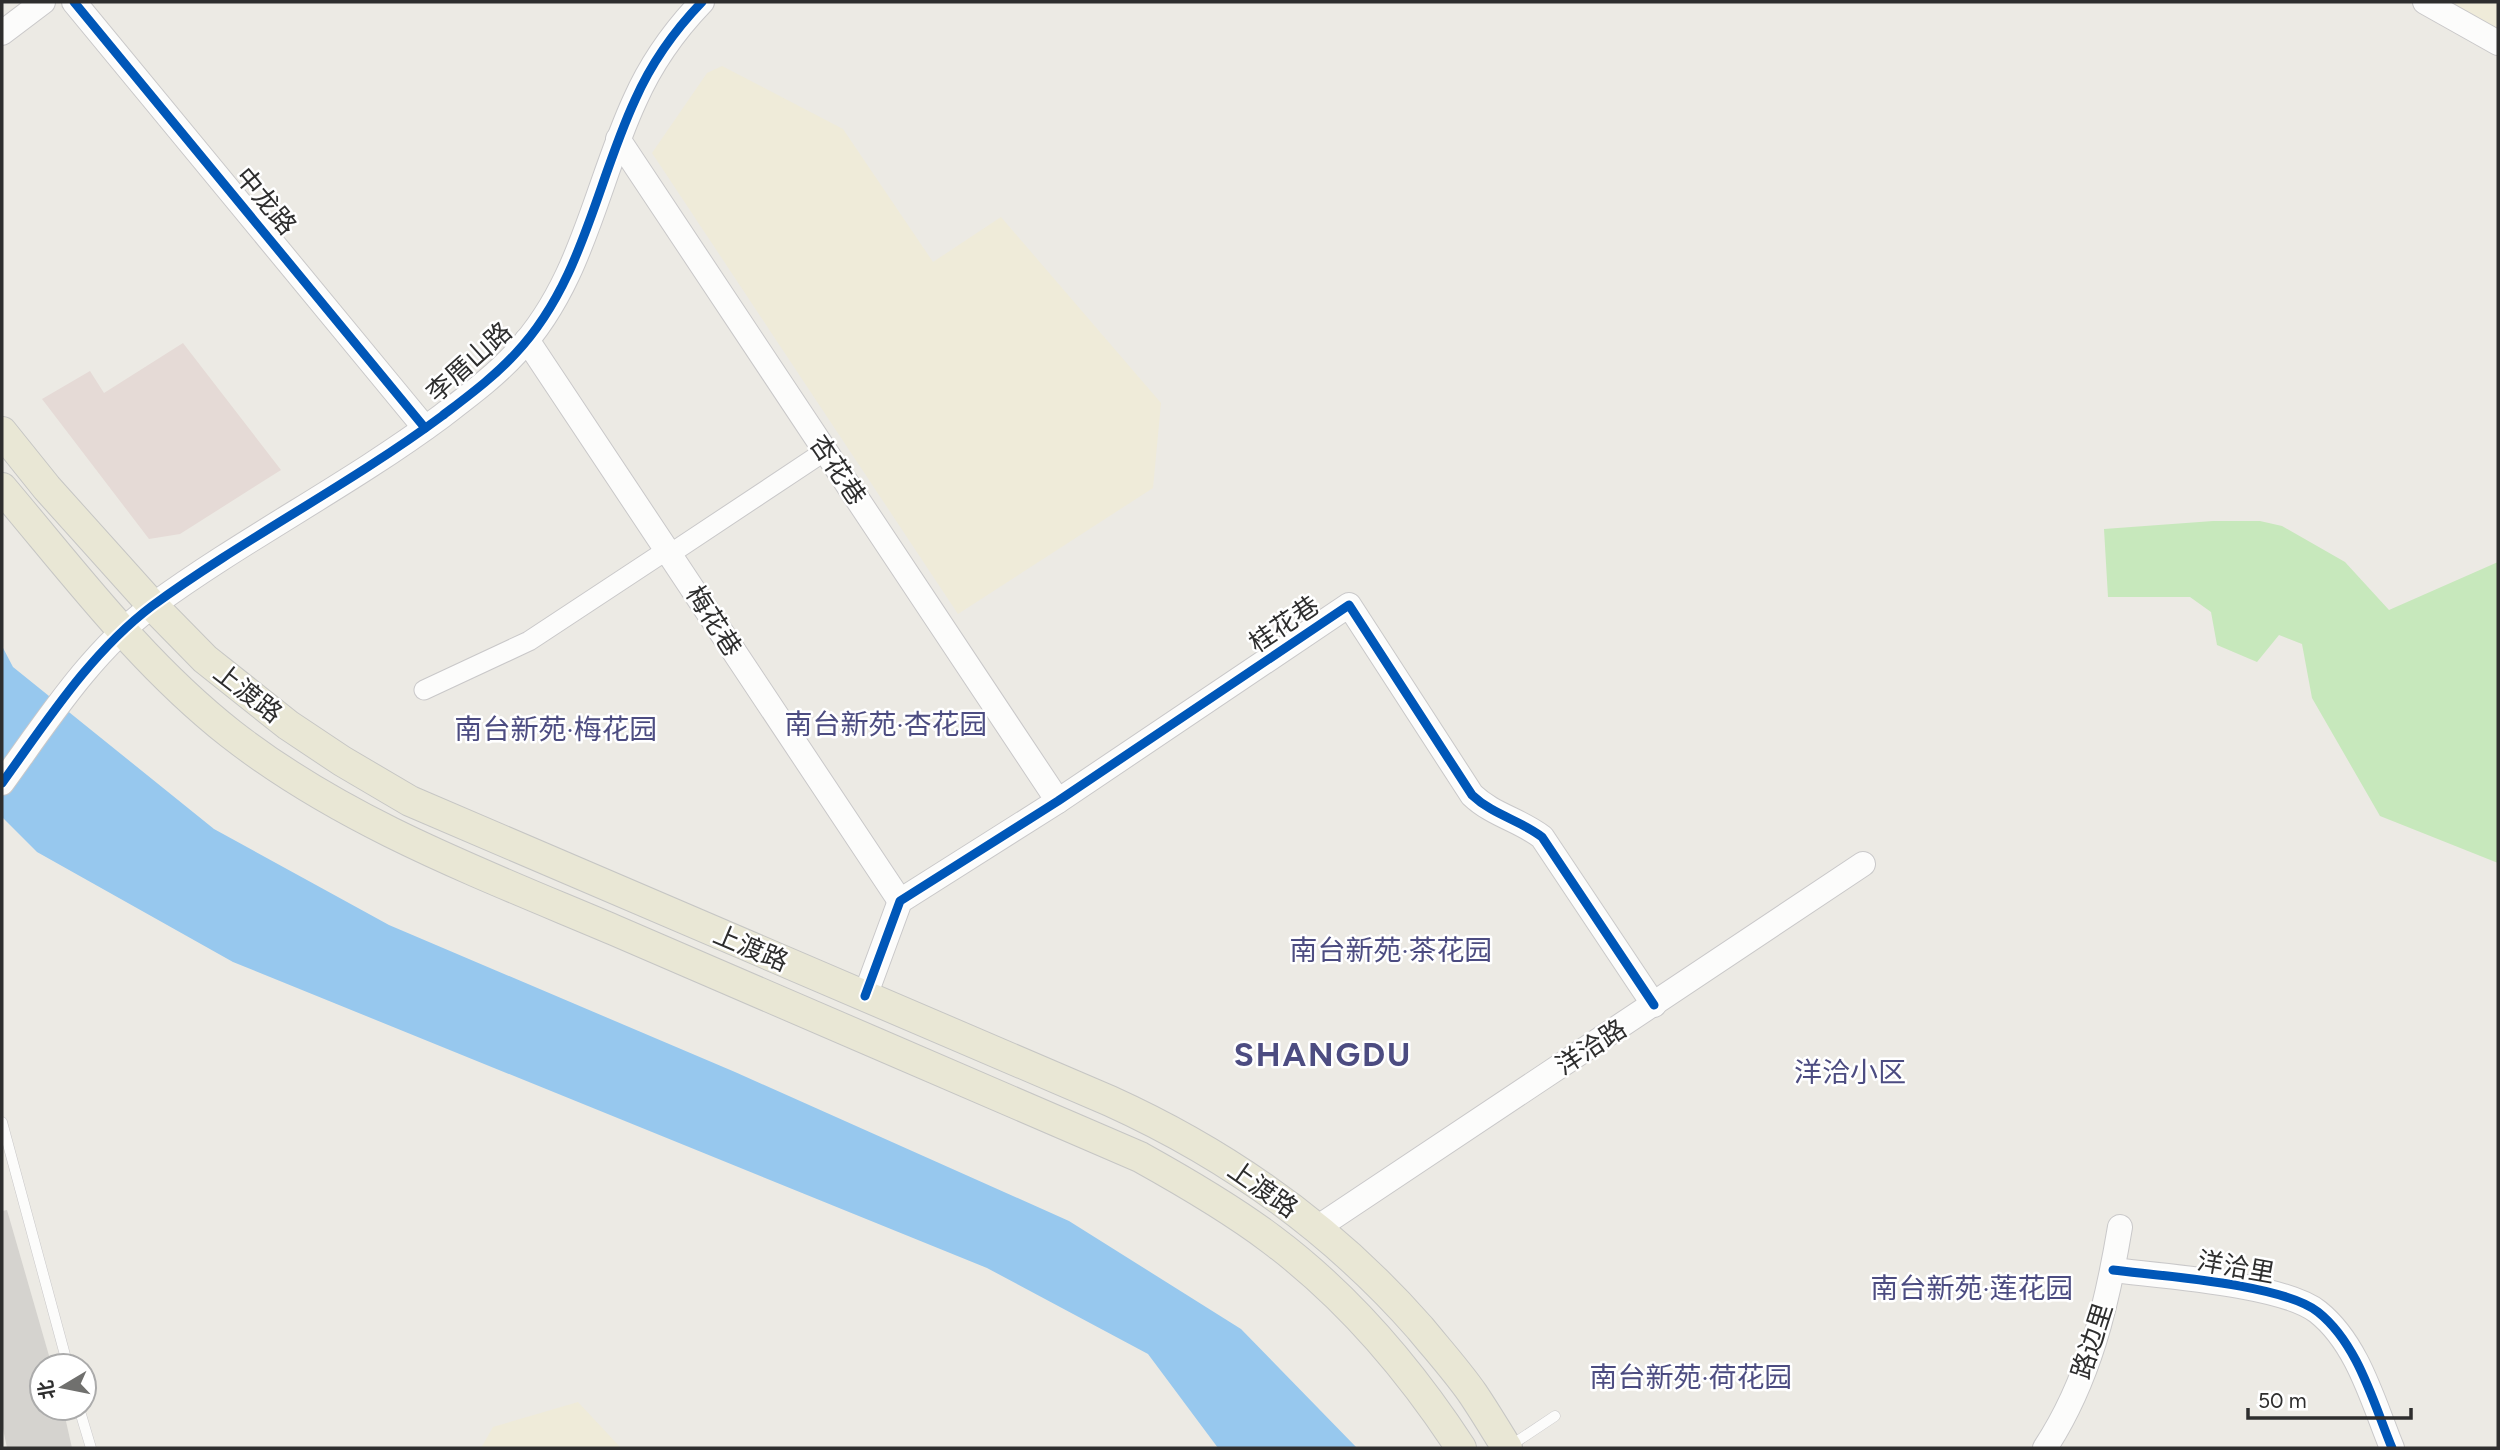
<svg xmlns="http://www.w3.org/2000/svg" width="2500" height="1450" font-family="Figtree,'Noto Sans SC',sans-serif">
<rect width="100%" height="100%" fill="#eceae4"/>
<g fill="#efebd9">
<polygon points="2449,2 2498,2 2498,31"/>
<polygon points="722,66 843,129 933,262 1001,217 1161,403 1153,488 958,614 652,153 707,73"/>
<polygon points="578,1402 621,1448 481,1448 493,1427"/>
</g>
<polygon fill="#e5dad6" points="183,343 281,470 180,534 149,539 42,399 90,371 104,393"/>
<polygon fill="#c7e8bc" points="2213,521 2260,521 2282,526 2345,562 2389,610 2498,562 2498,863 2380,816 2312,698 2302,644 2279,635 2257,662 2217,645 2211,612 2190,597 2108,597 2104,529"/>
<polygon fill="#97c8ee" points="2,646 13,667 214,829 389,925 735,1072 1069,1221 1241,1329 1357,1448 1218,1448 1148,1354 987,1268 233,962 37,852 2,817"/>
<polygon fill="#d5d3cf" points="7,1210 52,1366 42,1366 42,1408 63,1408 72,1448 7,1448 2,1424 2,1211"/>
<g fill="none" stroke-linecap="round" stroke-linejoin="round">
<defs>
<g id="service">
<polyline points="2,1122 68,1366"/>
<polyline points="79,1408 91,1448"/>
<polyline points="1510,1446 1555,1416"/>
</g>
<g id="minor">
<polyline points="670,554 825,451"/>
<polyline points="424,690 529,641 667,550"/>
</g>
<g id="tertiary">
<polyline points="74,2 425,428"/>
<polyline points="2425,2 2498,43"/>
<polyline points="2,33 43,2"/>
<polyline points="618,139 1058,801"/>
<polyline points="527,340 900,901"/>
<path d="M2,783c45,-62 88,-130 150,-177 93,-68 197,-121 290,-190 26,-20 52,-39 74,-63 66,-70 80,-169 119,-253 16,-36 40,-70 67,-98"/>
<path d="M865,996l35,-95 158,-100 291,-196 123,190c21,20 48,25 70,42l112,168"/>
<polyline points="1317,1228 1863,864"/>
<path d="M2113,1270c48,6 170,14 205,42 40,32 55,90 74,136"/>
<path d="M2045,1448c44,-67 62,-143 75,-221"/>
</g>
<g id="primary">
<path d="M2,432l45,56 106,118 52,53 83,66 54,36 68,40 700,300c119,54 224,129 310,227 18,22 37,43 53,66 12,18 23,36 34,54"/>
<path d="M2,488c72,85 140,176 229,246 114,89 251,140 383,196 175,76 351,151 526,227 45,25 90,51 131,82 75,56 139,131 190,209"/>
</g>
</defs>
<use href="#service" stroke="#c9c8c9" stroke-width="11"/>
<use href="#minor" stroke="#c9c8c9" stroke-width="21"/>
<use href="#tertiary" stroke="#c9c8c9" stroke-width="26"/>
<use href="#primary" stroke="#c6c6c4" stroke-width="32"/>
<use href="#service" stroke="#fcfcfb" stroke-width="10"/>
<use href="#minor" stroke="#fcfcfb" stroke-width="19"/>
<use href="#tertiary" stroke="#fcfcfb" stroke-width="24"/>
<use href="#primary" stroke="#e9e7d5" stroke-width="30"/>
<defs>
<g id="cycleway">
<polyline points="74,2 425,428"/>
<path d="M2,783c45,-62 88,-130 150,-177 93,-68 197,-121 290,-190 26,-20 52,-39 74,-63 66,-70 80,-169 119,-253 16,-36 40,-70 67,-98"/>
<path d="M865,996l35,-95 158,-100 291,-196 123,190c21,20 48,25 70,42l112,168"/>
<path d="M2113,1270c48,6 170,14 205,42 40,32 55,90 74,136"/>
</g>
</defs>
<use href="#cycleway" stroke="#fff" stroke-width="13"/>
<use href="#cycleway" stroke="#0057b8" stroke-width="9"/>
</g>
<g text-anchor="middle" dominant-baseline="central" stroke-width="5" stroke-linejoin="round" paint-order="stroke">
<g font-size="26" fill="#2e2e2e" stroke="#fff">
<text transform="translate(266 201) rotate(50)">中龙路</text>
<text transform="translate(469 362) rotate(-42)">李厝山路</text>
<text transform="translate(838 470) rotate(56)">杏花巷</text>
<text transform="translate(714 621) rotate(57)">梅花巷</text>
<text transform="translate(1284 624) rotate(-34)">桂花巷</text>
<text transform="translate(248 693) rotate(38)">上渡路</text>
<text transform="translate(751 948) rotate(23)">上渡路</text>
<text transform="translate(1591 1047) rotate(-33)">洋洽路</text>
<text transform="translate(1263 1189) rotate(35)">上渡路</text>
<text transform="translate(2236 1267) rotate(10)">洋洽里</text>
<text transform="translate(2092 1341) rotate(-72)">路边里</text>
</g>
<g font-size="28" fill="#4c4c81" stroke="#fff">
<text x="886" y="724">南台新苑·杏花园</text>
<text x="556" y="729">南台新苑·梅花园</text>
<text x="1391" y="950">南台新苑·茶花园</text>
<text x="1850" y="1072">洋洽小区</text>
<text x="1972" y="1288">南台新苑·莲花园</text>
<text x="1691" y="1377">南台新苑·荷花园</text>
</g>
<g font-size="33" font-weight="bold" letter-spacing="2" fill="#4c4c81" stroke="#fff">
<text x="1323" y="1054">SHANGDU</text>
</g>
</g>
<rect width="2500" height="1450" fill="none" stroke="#2e2e2e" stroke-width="7"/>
<g transform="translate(63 1387) rotate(260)"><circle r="33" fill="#ffffff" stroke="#ababab" stroke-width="2"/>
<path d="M0-5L12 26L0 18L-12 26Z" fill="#70706e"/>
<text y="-10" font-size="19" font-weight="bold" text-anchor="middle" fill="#2e2e2e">北</text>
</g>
<path d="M2248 1408v10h163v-10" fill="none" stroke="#2e2e2e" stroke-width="3.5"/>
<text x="2258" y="1408" font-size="21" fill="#2e2e2e" stroke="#ffffff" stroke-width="5" paint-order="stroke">50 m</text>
</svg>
